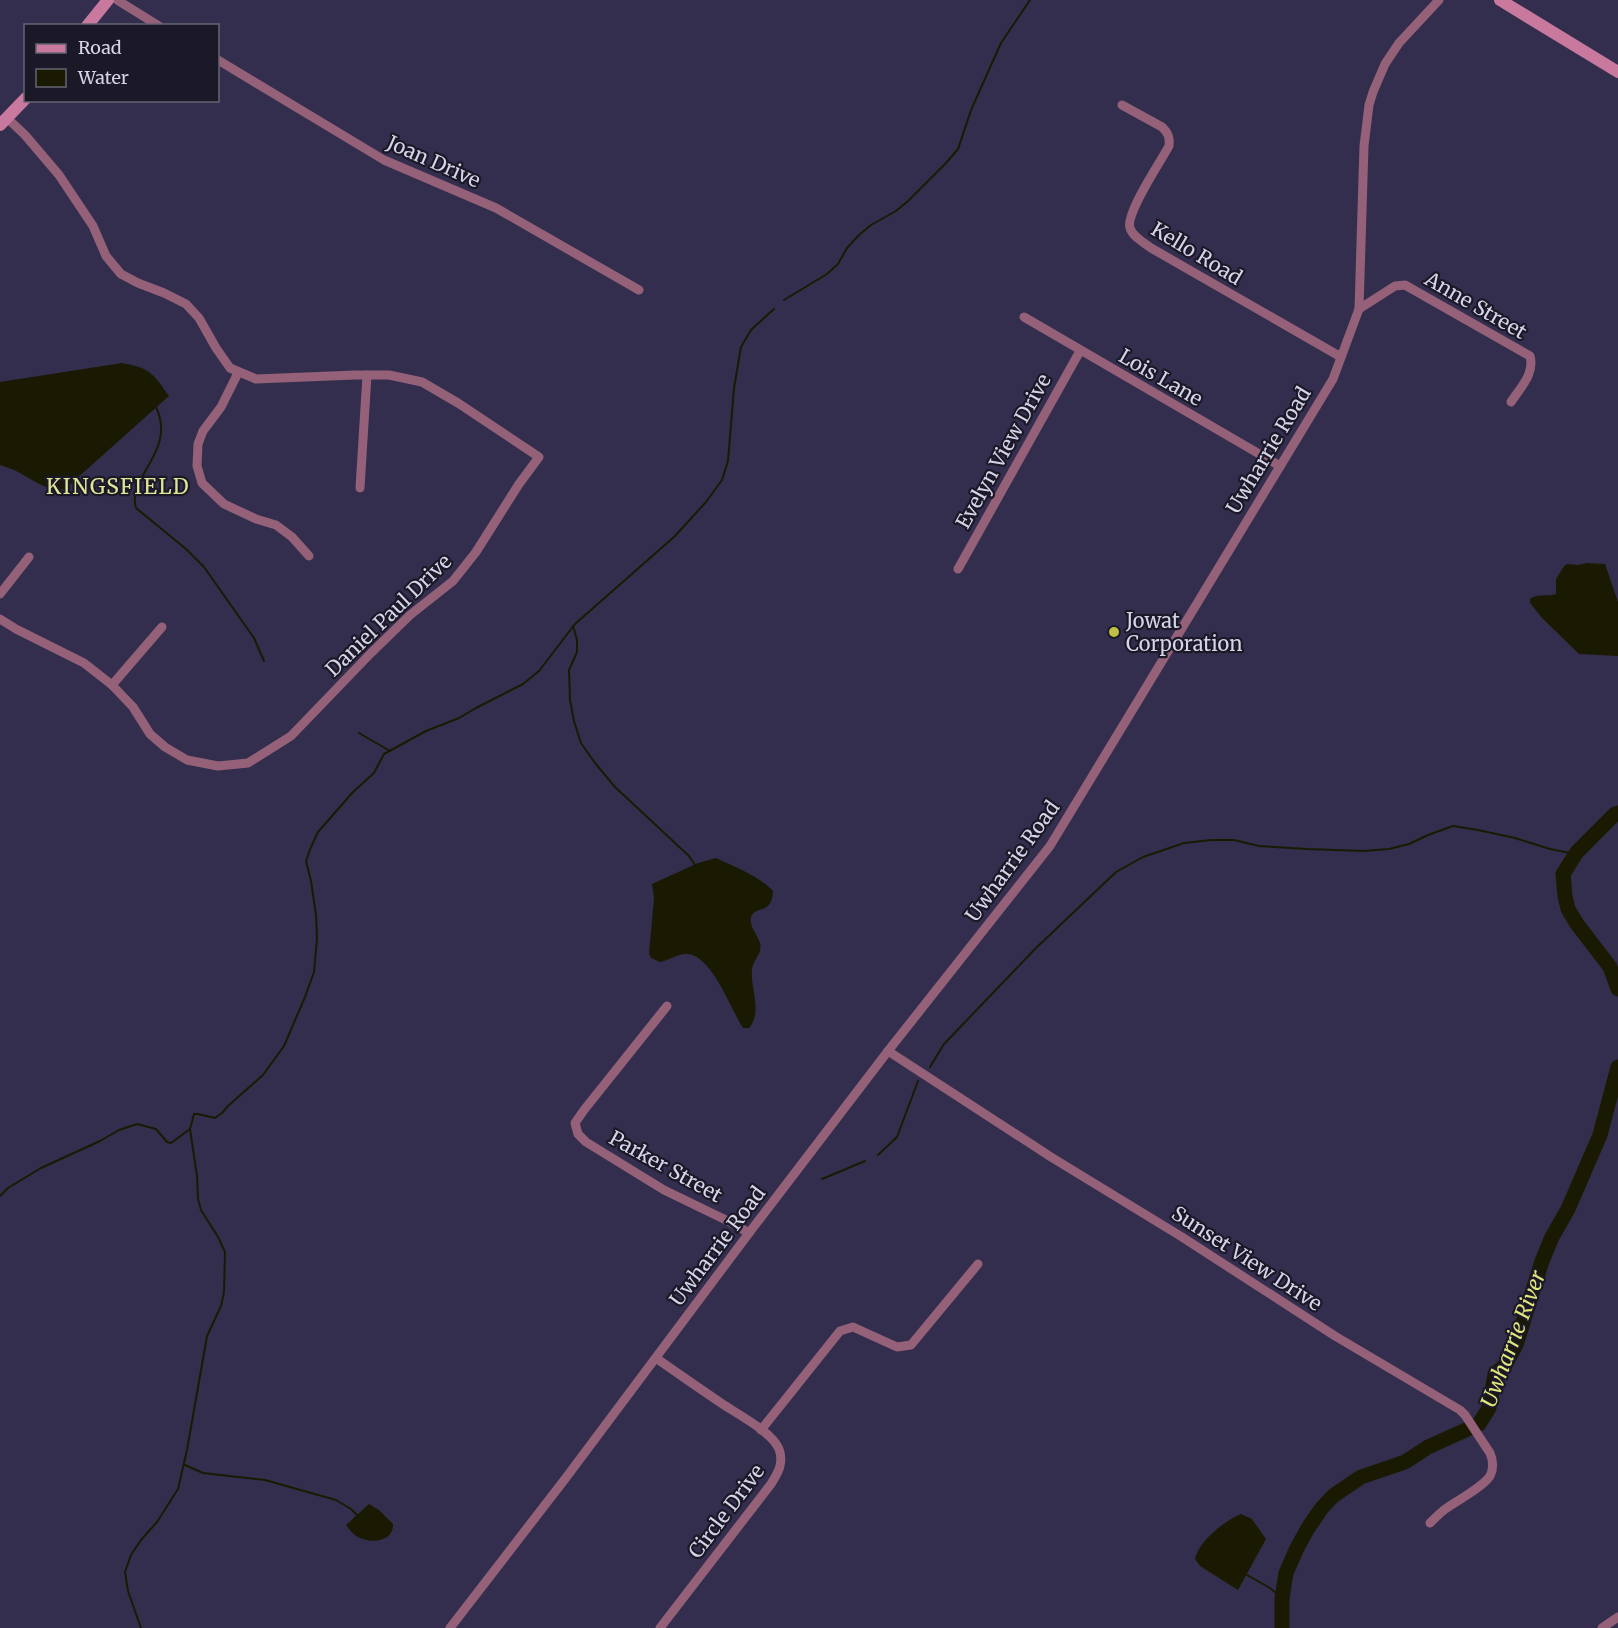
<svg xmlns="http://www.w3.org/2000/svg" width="1618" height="1628" font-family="Merriweather,serif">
<rect width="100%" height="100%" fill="#342e4e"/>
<g fill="#1a1a03">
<path d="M122,363c28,5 31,10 47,33l-104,93c-18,4 -35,-12 -51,-19 -4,-2 -9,-3 -14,-5v-83z"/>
<path d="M1587,563l18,1 13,38v54l-39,-2 -37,-36 -12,-15v-4c7,-6 18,-2 26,-5v-15l8,-13 3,-2 11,1z"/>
<path d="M716,858c17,8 45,19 57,33 -1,25 -18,14 -22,26 -2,10 7,18 9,26 3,10 -7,17 -8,26 -2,19 11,43 -3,59h-6c-12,-18 -31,-73 -56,-74 -7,-1 -18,6 -27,8l-9,-4 -2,-5 5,-55 -2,-14 46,-21z"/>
<path d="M369,1504l10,6 14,14c1,19 -24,20 -37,12 -4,-3 -7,-7 -10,-11z"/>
<path d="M1241,1514l11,5 14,20 -28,51 -38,-24 -5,-7c3,-17 30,-39 46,-45z"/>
</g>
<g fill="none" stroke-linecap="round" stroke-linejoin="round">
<g stroke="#1a1a03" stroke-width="2">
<polyline points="784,300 827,274 838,264 847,248 859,235 871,225 896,211 908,201 947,162 958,149 971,110 1001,43 1030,0"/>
<path d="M156,407c21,45 -30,70 -20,101l50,41 18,18 50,71 10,23"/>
<polyline points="573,626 577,640 577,652 569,670 570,700 574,721 581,743 595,763 615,787 689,856 695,865"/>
<polyline points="359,733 390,751"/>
<polyline points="930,1067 944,1044 1035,949 1116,872 1143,857 1184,843 1211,840 1234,840 1259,846 1307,849 1364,851 1389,849 1409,844 1428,835 1453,826 1478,830 1515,838 1550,849 1575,854"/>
<polyline points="878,1155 897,1137 918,1081"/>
<polyline points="822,1179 865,1161"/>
<polyline points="0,1196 8,1188 41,1168 100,1141 119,1130 137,1124 156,1129 167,1142 171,1143 190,1129"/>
<polyline points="185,1465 203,1473 265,1480 336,1500 351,1509 358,1516"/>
<polyline points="1247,1575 1270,1588 1282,1598"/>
<polyline points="141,1628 128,1591 125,1572 131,1555 141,1540 157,1522 178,1489 187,1450 207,1336 221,1306 224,1292 225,1252 218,1237 201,1210 198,1199 197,1176 190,1129 194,1114 198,1114 215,1118 222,1113 228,1106 263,1075 284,1046 305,997 314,972 317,939 316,915 311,881 306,861 311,847 318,832 353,792 374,773 384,754 426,731 459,718 476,708 523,684 539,671 575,624 675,536 706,502 722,480 728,461 734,388 741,347 751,330 774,309"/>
</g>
<g stroke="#1a1a03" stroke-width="15">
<polyline points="1618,813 1615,814 1577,852 1563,874 1565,896 1568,909 1577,924 1610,967 1618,989"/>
<polyline points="1282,1628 1282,1598 1286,1573 1297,1548 1308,1528 1321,1509 1333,1496 1361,1477 1405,1462 1428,1447 1479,1424 1489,1408 1495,1374 1505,1365 1516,1345 1542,1261 1552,1237 1568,1209 1600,1135 1618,1067"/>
</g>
<g stroke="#946178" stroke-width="9">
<polyline points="117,0 159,26"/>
<polyline points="218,60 384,160 496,208 639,290"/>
<path d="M1122,105l40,22c6,6 8,10 7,19 -8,15 -44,68 -39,82 3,9 13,14 21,20l190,109"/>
<path d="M1359,309l36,-23 10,-1 125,71c5,18 -10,32 -19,46"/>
<polyline points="1024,317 1280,466"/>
<polyline points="238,373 221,407 203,431 198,444 197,466 202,483 224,504 256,519 276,525 292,537 309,556"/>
<polyline points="360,488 367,375"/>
<polyline points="958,569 1080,351"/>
<polyline points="0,594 29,557"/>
<polyline points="0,619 16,629 84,663 112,685 133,707 150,734 165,747 187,760 218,766 248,763 291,736 371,653 410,615 453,581 476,552 519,484 539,457 458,403 422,382 389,375 355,375 256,379 230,368 216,348 199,318 186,304 164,293 138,283 121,274 106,256 93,226 59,175 25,135 7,118"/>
<polyline points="112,685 162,627"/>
<polyline points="667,1006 584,1110 575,1123 578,1134 586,1142 664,1190 730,1222 749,1233"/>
<path d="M888,1051l163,106 131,80 153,99 125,74 5,5 25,38c3,7 4,15 0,23 -8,12 -34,25 -46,34 -5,4 -9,8 -14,13"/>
<path d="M656,1358c21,15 43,30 65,45 16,11 50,28 58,46 5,14 -1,24 -8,35l-111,144"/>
<polyline points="761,1430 840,1331 853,1327 897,1347 911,1345 978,1264"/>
<polyline points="450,1628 565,1479 749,1233 888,1051 1050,846 1333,379 1359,309 1364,146 1369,105 1373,92 1385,64 1399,43 1439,0"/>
<polyline points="1602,1628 1618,1617"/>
</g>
<g stroke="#c9799e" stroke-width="12">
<polyline points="1500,0 1618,72"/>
<polyline points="87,26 108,0"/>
<polyline points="0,125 26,98"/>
</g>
</g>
<circle fill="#bcc044" stroke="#1b1927" stroke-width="2" cx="1114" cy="632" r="6"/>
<g text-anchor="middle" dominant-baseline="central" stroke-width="4.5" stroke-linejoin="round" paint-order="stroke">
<g font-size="20" fill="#d6d4e8" stroke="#1b1927">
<text transform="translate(434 161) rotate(24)">Joan Drive</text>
<text transform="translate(1197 253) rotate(31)">Kello Road</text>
<text transform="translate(1476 305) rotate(30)">Anne Street</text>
<text transform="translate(1161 377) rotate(30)">Lois Lane</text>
<text transform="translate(1268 450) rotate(-59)">Uwharrie Road</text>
<text transform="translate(1003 451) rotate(-61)">Evelyn View Drive</text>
<text transform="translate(388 615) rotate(-44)">Daniel Paul Drive</text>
<text transform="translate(1012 861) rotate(-54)">Uwharrie Road</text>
<text transform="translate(666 1166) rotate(29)">Parker Street</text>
<text transform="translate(717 1246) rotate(-53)">Uwharrie Road</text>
<text transform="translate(1247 1258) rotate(33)">Sunset View Drive</text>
<text transform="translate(726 1511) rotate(-53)">Circle Drive</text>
</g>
<g font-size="20" fill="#d6d4e8" stroke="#1b1927" text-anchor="start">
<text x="1126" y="620">Jowat<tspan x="1126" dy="23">Corporation</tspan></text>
</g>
<g font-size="21" letter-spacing="1.5" fill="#e1e597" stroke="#1b1927">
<text x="118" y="486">KINGSFIELD</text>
</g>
<g font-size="21" font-style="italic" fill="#e2e77c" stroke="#1b1927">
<text transform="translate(1513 1339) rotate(-69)">Uwharrie River</text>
</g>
</g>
<rect x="24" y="24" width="195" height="78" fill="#1b1927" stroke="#666474" stroke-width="1.5"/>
<rect x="36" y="44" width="30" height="9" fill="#c9799e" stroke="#666474" stroke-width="1.5"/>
<text x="78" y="54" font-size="18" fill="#d6d4e8">Road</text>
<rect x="36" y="69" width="30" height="18" fill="#1a1a03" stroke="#666474" stroke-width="1.5"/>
<text x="78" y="84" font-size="18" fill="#d6d4e8">Water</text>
</svg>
